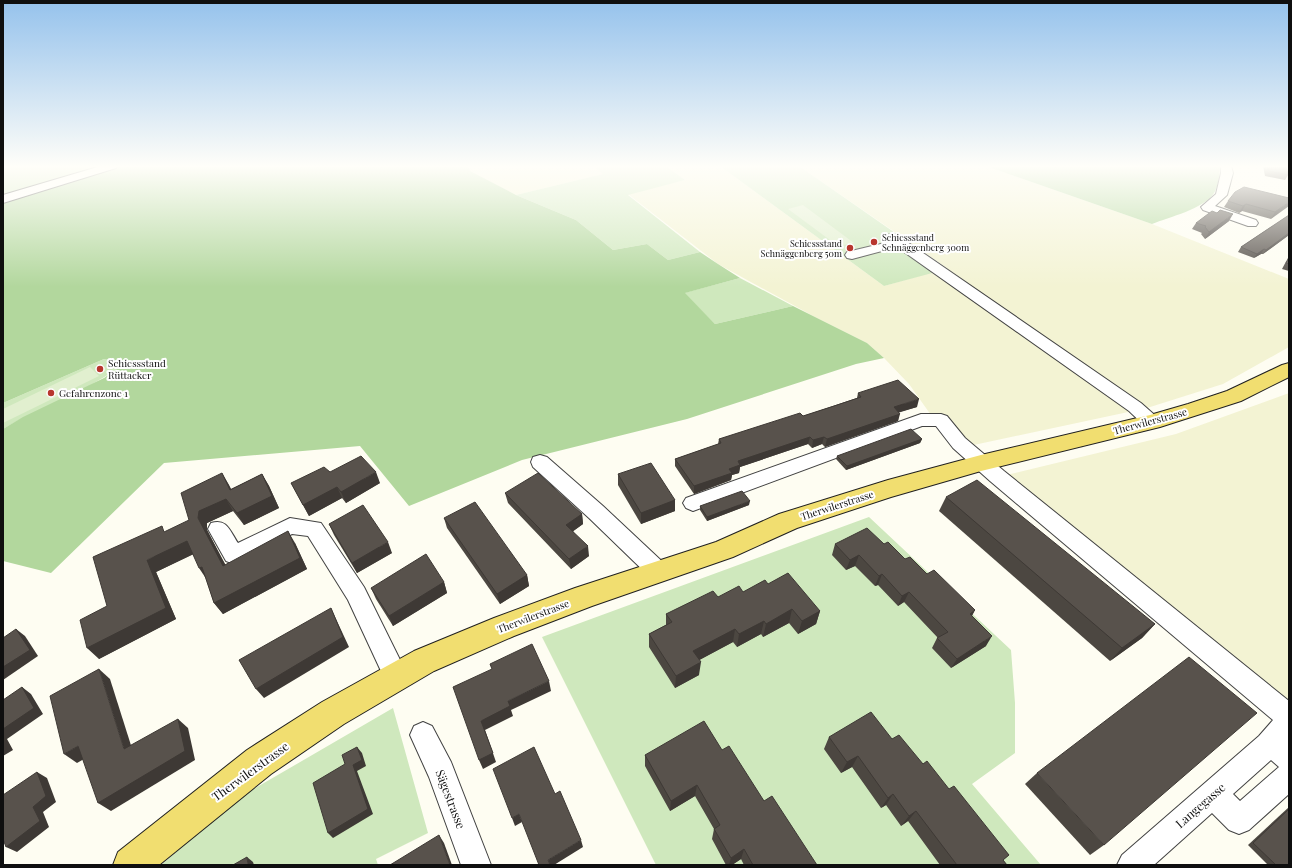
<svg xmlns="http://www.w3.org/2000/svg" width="1292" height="868" font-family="'Playfair Display',serif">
<rect width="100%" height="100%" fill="#fefdf2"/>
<g fill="#f3f3d3">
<polygon points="468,166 594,166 604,174 516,195 469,171"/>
<polygon points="666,166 720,166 884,286 947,268 799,166 986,166 1152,224 1289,279 1289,347 1223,384 1147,408 955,449 909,384 884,358 867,343 815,317 718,264 628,194 685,180"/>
<polygon points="1289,393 1289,727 990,479 1176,434"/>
</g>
<g fill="#cfe8bd">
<polygon points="3,166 108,166 3,197"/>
<polygon points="594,166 666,166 685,180 628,195 700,252 668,260 647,244 613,250 576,220 516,195 603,174"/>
<polygon points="720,166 799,166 947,269 884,286"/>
<polygon points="740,278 793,306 715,324 684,293"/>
<path d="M104,359l8,2 5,8c-35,24 -77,38 -114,60v-26z"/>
<polygon points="869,517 1011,650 1015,703 1015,753 972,784 1041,865 656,865 542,637"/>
<polygon points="393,708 428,833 376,859 378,865 161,865 240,797"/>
</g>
<g fill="#b2d79d">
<polygon points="116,166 468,166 470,171 516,195 576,220 613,250 647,244 668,260 700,252 718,264 740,278 685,293 715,324 793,306 867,343 884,358 856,364 687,419 522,460 409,506 360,446 164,463 51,573 3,561 3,429 23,417 104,378 117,369 112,361 104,359 3,403 3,200"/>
<path d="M986,166h234c0,7 -2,21 -6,27 -10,16 -45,24 -62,31z"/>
</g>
<g fill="#e1efcf">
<polygon points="803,205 854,243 838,246 788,209"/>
<polygon points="90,367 99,376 3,423 3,409"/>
</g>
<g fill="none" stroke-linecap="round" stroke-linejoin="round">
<defs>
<g id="minor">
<polygon points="101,166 117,166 116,168 3,203 3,195"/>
<polygon points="1221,166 1231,166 1233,173 1227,195 1215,206 1256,220 1258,223 1256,226 1248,226 1203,210 1201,207 1216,194 1221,173"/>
<path d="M892,234l5,1 244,168 17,15 3,4 -3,4c-13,4 -20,-7 -29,-15l-232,-164 -45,12 -5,-1 -2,-3 2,-3 42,-10 -3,-4 1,-3z"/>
<path d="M921,414h20l6,2 18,22 39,33 285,230v93l-40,36 -10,4 -10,-4 -17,-17 -58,52h-37l5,-10 137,-119 14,-16 -283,-239 -37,-33 -17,-22h-14l-229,85 -7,-3 -3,-5 3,-5zM1271,760l8,7 -39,34 -7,-7z"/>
<polygon points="540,455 547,457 603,506 667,566 670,572 667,578 659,581 651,578 589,518 533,467 531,462 533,457"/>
<path d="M290,518l31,5 43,64 44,89 -3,8 -9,4 -9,-4 -39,-84 -40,-64 -16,-2 -58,30 -8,-3 -18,-32 3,-6c16,-5 19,8 27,20z"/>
<polygon points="423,722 432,726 451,762 491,865 461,865 429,777 410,735 414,726"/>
</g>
<polygon id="major" points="1289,363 1289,377 1241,401 1160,427 981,471 891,497 797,528 733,557 592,606 514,636 434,671 344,724 271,774 159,865 113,865 118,852 247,750 322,702 414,651 494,618 575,588 716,542 779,514 888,480 981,455 1150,415 1188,404 1227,391 1282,365"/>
</defs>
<use href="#minor" stroke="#424242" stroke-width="2"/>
<use href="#major" stroke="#202020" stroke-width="2"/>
<use href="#minor" fill="#fff" fill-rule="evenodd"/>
<use href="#major" fill="#f1de70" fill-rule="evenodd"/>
</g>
<g fill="#4c4741">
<polygon points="1263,166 1286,166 1288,175 1285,180 1265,176"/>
<polygon points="1289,198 1271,219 1242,211 1239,213 1224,207 1228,201"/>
<polygon points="1289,215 1289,235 1263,254 1261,254 1254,258 1238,252 1241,247"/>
<polygon points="1229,221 1205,239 1201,234 1202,233 1192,229 1196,223"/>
<polygon points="1289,256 1289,271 1282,269"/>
<polygon points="858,393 917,407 899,412 898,421 825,447 822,444 812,448 808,444 740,467 739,473 732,475 731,480 694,494 675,466 675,459 718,444 719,439 803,416 857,398"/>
<polygon points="922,439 920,443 846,470 836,459 837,456"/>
<polygon points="330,472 380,483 346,503 342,498 309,516 291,483"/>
<polygon points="222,473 231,489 262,474 269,486 279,508 244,525 233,511 207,523 207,530 225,565 295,543 307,569 223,614 214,603 206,578 193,554 156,572 176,619 99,659 107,606 189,520"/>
<polygon points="618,474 675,500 675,511 641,524 618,485"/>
<polygon points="505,493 582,514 583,524 573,531 589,556 571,569 508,503"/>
<polygon points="946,497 1155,624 1142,638 1110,661 939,511"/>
<polygon points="749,505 707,521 700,510 700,506"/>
<polygon points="444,518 527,575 529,586 500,604 447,528"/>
<polygon points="329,524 392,553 357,573 334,535"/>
<polygon points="835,544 884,544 927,574 975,610 972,616 986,646 951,668 932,648 937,638 938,638 904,602 898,606 878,585 875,586 855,566 846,570 832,555"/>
<polygon points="444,582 447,593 393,626 376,599 371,588"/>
<polygon points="768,584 820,611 816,624 798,634 789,623 763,637 761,634 737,647 733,642 699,660 699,675 675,688 649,647 649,634 666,625 666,614 718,597 743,592"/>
<polygon points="829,737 892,739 923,764 949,789 1009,855 1003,860 1007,865 940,865 908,821 901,826 886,805 881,808 852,767 841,773 824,749"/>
<polygon points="722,750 764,801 817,865 744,865 741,859 732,865 726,865 712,839 714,829 695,796 670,811 645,766 645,755"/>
<polygon points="1037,773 1104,845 1090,855 1025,784"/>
<polygon points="1289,807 1289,865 1268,865 1248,845"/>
</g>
<g fill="#3e3935">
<polygon points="1289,202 1289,206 1271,219 1275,212"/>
<polygon points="1246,204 1242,211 1239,213 1243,206"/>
<polygon points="1233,214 1229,221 1205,239 1209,232"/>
<polygon points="1289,233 1289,235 1263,254 1266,250"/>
<polygon points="1264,249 1261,254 1254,258 1257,254"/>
<polygon points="919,399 917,407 891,415 894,407"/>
<polygon points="900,414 898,421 825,447 827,439"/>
<polygon points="810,437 808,444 740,467 739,473 732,475 731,480 694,494 694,486 738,461"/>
<polygon points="824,437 822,444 812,448 813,440"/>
<polygon points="922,439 920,443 846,470 847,466"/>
<polygon points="376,472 380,483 346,503 341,492"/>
<polygon points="222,473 229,485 237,502 230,490"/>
<polygon points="262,474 269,486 279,508 244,525 237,513"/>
<polygon points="337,487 342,498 309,516 303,505"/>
<polygon points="226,499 233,511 207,523 207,530 232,577 223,566 198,518 199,511"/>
<polygon points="675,500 675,511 641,524 641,513"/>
<polygon points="750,501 749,505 707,521 707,517"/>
<polygon points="582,514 583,524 568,535 566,525"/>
<polygon points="288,531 295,543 307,569 223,614 214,603"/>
<polygon points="187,541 196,553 156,572 176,619 99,659 87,648 147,560"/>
<polygon points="388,542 392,553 357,573 352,563"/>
<polygon points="588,546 589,556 571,569 569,559"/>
<polygon points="859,555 855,566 846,570 850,560"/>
<polygon points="202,567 207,580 199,568"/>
<polygon points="882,574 878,585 875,586 879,576"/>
<polygon points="527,575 529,586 500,604 497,594"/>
<polygon points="444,582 447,593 393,626 389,616"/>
<polygon points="909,592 904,602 898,606 902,596"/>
<polygon points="331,608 336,619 349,647 264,698 256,689"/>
<polygon points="792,609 789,623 763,637 766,624"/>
<polygon points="975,610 969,620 970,614"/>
<polygon points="820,611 816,624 798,634 802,621"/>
<polygon points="764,621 761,634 737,647 739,634"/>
<polygon points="1155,624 1142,638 1110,661 1122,648"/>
<polygon points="16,629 25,636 38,656 3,680 3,667"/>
<polygon points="735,629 733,642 692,664 693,651"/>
<polygon points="992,636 986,646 951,668 957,659"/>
<polygon points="701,662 699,675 675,688 676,676"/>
<polygon points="99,669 110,679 135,758 124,749"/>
<polygon points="549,681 551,691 511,710 513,716 485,730 496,762 483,769 479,760 481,721 508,701"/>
<polygon points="22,687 31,694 43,714 7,739 13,750 3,756 3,729"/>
<polygon points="178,719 188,728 195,760 111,811 98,803"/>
<polygon points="78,746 91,755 77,763 64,754"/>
<polygon points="357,747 362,753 366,766 357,771 373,814 333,838 328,833 353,765"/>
<polygon points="858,756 852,767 841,773 847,762"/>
<polygon points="37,772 47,778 56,802 43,812 49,827 17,852 6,847 33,807"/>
<polygon points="697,785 695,796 670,811 671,801"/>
<polygon points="893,794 886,805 881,808 888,798"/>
<polygon points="916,811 908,821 901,826 909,816"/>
<polygon points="519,814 522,822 515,826 512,818"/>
<polygon points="439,835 444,843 452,865 450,865"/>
<polygon points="581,840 583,847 554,865 550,865 548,860"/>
<polygon points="744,849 741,859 732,865 729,865 731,858"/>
<polygon points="247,857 253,862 254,865 248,865"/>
</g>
<g fill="#58524c" stroke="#3e3935">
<polygon points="1267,166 1286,166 1288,175 1269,171"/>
<polygon points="1244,187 1289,198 1289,202 1275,212 1246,204 1243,206 1228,201 1235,192"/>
<polygon points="1220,210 1233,214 1209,232 1205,227 1206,226 1196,223 1212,211 1217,213"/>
<polygon points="1289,215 1289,233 1266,250 1264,249 1257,254 1241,247"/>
<polygon points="1289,258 1289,264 1286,263"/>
<polygon points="898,380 919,399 894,407 900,414 827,439 824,437 813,440 810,437 738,461 740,465 729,469 732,473 694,486 675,459 721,443 719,439 800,413 803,416 834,406 861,397 858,393"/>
<polygon points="911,429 922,439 847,466 837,456"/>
<polygon points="361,456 376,472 341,492 337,487 303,505 291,483 324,467 330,472"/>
<polygon points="651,463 675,500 641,513 618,474"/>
<polygon points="222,473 230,490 262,474 272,496 237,513 226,499 199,511 198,518 223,566 288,531 300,558 214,603 202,567 199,568 187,541 147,560 166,608 87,648 80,620 107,606 93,557 162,526 164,532 189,520 181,493"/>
<polygon points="538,473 582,514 566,525 588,546 569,559 505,493"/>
<polygon points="977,480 1155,624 1122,648 946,497"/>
<polygon points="742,491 750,501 707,517 700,506"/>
<polygon points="475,502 527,575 497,594 444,518"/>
<polygon points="363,505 388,542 352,563 329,524"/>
<polygon points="867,528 884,544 888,542 905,559 910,557 927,574 934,570 975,610 970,614 992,636 957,659 937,638 948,632 909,592 902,596 882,574 879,576 859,555 850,560 835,544"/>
<polygon points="426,554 444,582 389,616 371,588"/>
<polygon points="788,573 820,611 802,621 792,609 766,624 764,621 739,634 735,629 693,651 701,662 676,676 649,634 672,622 666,614 713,591 718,597 739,586 743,592 765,580 768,584"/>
<polygon points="331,608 343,637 256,689 239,660"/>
<polygon points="16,629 30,650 3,667 3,638"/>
<polygon points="532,644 549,681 508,701 510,706 481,721 493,753 479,760 453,687 492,669 490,664"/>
<polygon points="1189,657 1257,713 1104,845 1037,773"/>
<polygon points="99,669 124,749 178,719 185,751 98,803 78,746 64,754 50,696"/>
<polygon points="22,687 34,708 3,729 3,700"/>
<polygon points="871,712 892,739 899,735 923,764 927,761 949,789 954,786 1009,855 1003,860 1007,865 957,865 916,811 909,816 893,794 888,798 858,756 847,762 829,737"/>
<polygon points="704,721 722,750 729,746 764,801 772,796 817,865 753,865 744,849 731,858 714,829 720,825 697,785 671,801 645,755"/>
<polygon points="357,747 362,760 353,765 368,809 328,833 313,783 345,764 342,755"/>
<polygon points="534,747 555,794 560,791 581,840 548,860 550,865 539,865 519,814 512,818 493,769"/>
<polygon points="37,772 46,796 33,807 40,821 6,847 3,839 3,795"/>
<polygon points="1289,809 1289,865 1276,865 1253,843"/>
<polygon points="439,835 450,865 390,865"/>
<polygon points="247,857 248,865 233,865"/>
</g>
<linearGradient id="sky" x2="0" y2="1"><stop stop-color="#95c2ec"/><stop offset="0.58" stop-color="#fffef9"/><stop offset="1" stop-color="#fffef9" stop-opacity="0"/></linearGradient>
<rect width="1292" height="287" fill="url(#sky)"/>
<g fill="#b8362e" stroke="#fff" stroke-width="1.5">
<circle cx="874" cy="242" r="4"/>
<circle cx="850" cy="248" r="4"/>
<circle cx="100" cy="369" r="4"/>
<circle cx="51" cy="393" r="4"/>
</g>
<g text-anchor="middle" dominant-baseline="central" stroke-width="4" stroke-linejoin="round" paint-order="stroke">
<g font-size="9" fill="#0f0f0f" stroke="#fff" text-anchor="start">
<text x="882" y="237">Schiessstand<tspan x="882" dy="10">Schnäggenberg 300m</tspan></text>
<text x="842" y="243" text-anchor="end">Schiessstand<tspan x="842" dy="10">Schnäggenberg 50m</tspan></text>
</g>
<g font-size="10" fill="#0f0f0f" stroke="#fff" text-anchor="start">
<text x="108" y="363">Schiessstand<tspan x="108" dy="12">Rüttacker</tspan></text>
<text x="59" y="393">Gefahrenzone 1</text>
</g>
<g font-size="10" fill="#0f0f0f" stroke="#fff">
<text transform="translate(1150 421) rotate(-15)">Therwilerstrasse</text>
<text transform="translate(837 505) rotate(-18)">Therwilerstrasse</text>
<text transform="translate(533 616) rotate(-21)">Therwilerstrasse</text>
</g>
<g font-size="12" fill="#0f0f0f" stroke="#fff">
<text transform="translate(250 771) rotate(-36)">Therwilerstrasse</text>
<text transform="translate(451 799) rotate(69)">Sägestrasse</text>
<text transform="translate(1200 805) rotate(-41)">Langegasse</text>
</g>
</g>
<rect width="1292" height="868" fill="none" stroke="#0f0f0f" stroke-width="8"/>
</svg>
